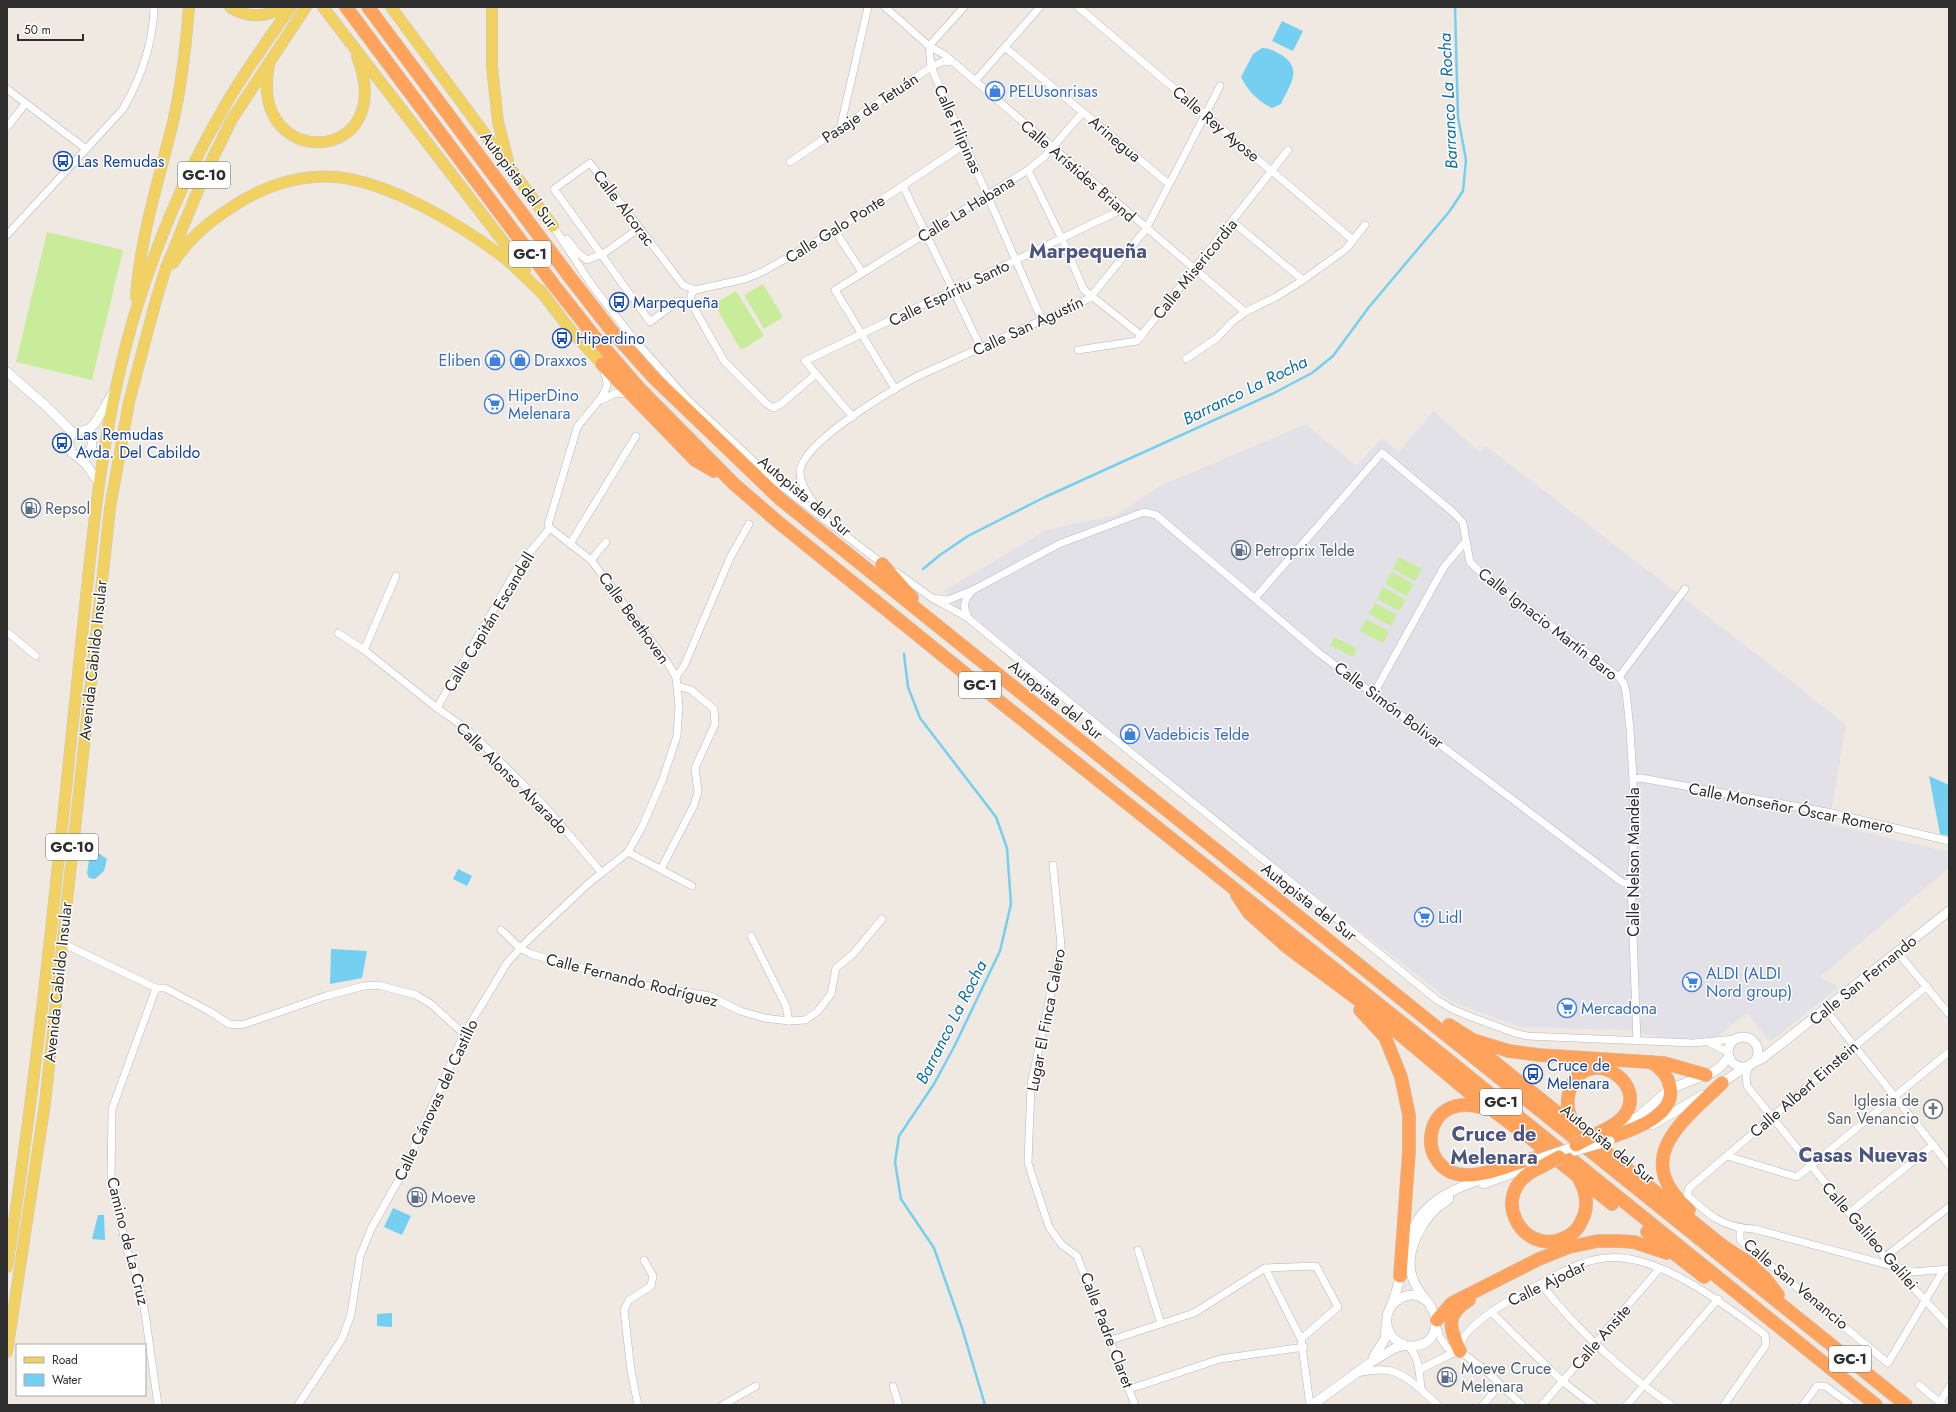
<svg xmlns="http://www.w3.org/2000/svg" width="1956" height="1412" font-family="Jost,sans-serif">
<rect width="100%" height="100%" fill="#efe9e1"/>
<polygon fill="#e3e1e8" points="1433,411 1480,452 1486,446 1790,680 1846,725 1829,824 1949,852 1949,868 1820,977 1839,987 1770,1042 1747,1013 1714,1039 1674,1040 1627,1030 1521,1027 1452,1002 1212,816 965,620 944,591 1046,530 1117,515 1160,486 1306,424 1356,466 1382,438 1399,452"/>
<g fill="#c9ec9a">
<polygon points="47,232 123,250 92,380 16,362"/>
<polygon points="763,284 783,317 764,329 744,295"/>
<polygon points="736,291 764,336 741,350 714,304"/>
<polygon points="1399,557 1422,569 1415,581 1393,569"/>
<polygon points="1391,572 1414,584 1407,596 1385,584"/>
<polygon points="1383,587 1406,600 1399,611 1377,599"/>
<polygon points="1375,603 1397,615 1391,626 1369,614"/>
<polygon points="1366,619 1389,631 1383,643 1360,631"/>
<polygon points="1335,637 1357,649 1353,657 1330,645"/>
</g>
<g fill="#75cff0">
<polygon points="1282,21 1303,31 1293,51 1272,41"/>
<path d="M1262,48c8,0 14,4 21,8 20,14 6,30 -2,48l-9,4c-13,-6 -25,-18 -31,-31l12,-23z"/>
<polygon points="1929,776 1949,785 1949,836 1940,834"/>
<polygon points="97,852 107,859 104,871 95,879 89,878 87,873 90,854"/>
<polygon points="458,869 472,876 467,886 453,879"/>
<polygon points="331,949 367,951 362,978 330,984"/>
<polygon points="393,1208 411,1216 402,1235 384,1227"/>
<polygon points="98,1215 104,1215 105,1240 92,1239"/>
<polygon points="392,1313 392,1327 377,1326 377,1314"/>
</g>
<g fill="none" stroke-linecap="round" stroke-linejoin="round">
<g stroke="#75cff0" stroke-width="2.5">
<polyline points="923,569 940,555 968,536 1045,497 1272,394 1312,373 1333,356 1369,307 1449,212 1463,191 1466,160 1458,117 1455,7"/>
<polyline points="904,654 908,687 920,718 996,817 1007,848 1011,904 1000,951 955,1045 934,1084 899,1136 895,1162 901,1199 934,1248 962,1328 985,1405"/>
</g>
<defs>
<g id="minor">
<polyline points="885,7 929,46 945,55 1245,312"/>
<polyline points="1078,7 1353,240"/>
<polyline points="929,46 931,67 1042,320"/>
<polyline points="929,46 964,7"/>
<polyline points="1006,48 1169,184"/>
<polyline points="975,81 1040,7"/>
<polyline points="7,89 86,149"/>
<polyline points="7,127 26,103"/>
<polyline points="840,129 868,7"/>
<polyline points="790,162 931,67 944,61 952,62"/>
<polyline points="1028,170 1062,239 1084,290 1142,336"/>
<polyline points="903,186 981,348"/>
<polyline points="1233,222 1303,280"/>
<polyline points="553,226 591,284 632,337 688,400 775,481 884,565"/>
<polyline points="835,231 862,272"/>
<path d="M7,235l116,-126c18,-31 30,-65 31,-102"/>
<polyline points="567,239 577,252 587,260 606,252 638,229"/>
<polyline points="695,290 691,295 691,303 724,361 766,403 773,408 781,404 816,374"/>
<polyline points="691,303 678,301 650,322 554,189 590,163 683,285 695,290 745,279 762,272 835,231 964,145"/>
<polyline points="1078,350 1137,341 1288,150"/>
<polyline points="1186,359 1217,338 1232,322 1245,312 1276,297 1303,280 1346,249 1365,225"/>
<polyline points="895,389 835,290 1028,170 1045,156 1083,112"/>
<polyline points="601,400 616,393 629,394"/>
<polyline points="853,417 805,361 1123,209"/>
<path d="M827,520c-10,-14 -27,-31 -27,-48 1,-29 90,-81 116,-95l126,-57 46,-21 4,-4 54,-66 74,-143"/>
<polyline points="550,528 591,560 667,662 676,677"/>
<polyline points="1466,541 1470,562 1480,572 1619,677 1624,684 1626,692 1630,729 1633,779 1634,834 1631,883 1637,1041"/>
<polyline points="570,544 636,436"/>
<polyline points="591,560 606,542"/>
<polyline points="896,572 932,598 968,618"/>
<path d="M973,590c-9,10 -11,15 -5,28l144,119 325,263 15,9 22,9 41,15 12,3 166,7 43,-4"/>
<polyline points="932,598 948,600 973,590 1059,544 1144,512 1156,515 1319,653 1623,883 1631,883"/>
<polyline points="1255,598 1382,453 1454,513 1463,523 1466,541 1444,567 1374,693"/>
<polyline points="7,632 36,656"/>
<polyline points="338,633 364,650 437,708 468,730 541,802 602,873"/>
<polyline points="364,650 396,576"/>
<polyline points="1619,677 1685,589"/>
<path d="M437,708l82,-143 31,-37 -2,-3 29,-97c7,-12 30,-32 30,-45 0,-4 -3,-10 -4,-15"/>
<polyline points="1633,779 1641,778 1832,813 1949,841"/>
<polyline points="628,852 692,886"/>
<polyline points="1053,865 1061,945 1031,1085 1028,1163 1049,1227 1062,1245 1077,1256 1135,1405"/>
<polyline points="661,869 694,805 698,792 695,768 715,724 714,709 691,690 678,686"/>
<polyline points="501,930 520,948 531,954 644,985 710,996 740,1011 764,1018 789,1021 805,1020 817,1012 831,994 836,968 853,954 882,919"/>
<polyline points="751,936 786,1006 789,1021"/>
<polyline points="62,943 156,988 165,988 209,1011 229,1024 242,1025 326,996 364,986 378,985 416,995 431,1004 464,1034"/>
<polyline points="1898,953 1949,1014"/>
<path d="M1927,986l-71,59 -167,143 -2,7c22,20 36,33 67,34l160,43 35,-3"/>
<polyline points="156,988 112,1109 111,1180 127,1250 138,1279 145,1313 158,1405"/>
<polyline points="1826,1010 1949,1165"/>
<polyline points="1710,1043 1728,1052"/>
<polyline points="1749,1065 1746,1076 1747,1086 1885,1257 1949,1326"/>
<polyline points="1727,1156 1797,1177 1949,1052"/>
<polyline points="1849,1213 1933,1145"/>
<polyline points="1740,1229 1740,1240 1888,1363 1944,1269"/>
<polyline points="1138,1250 1161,1324"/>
<polyline points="1885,1257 1949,1207"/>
<polyline points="1265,1268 1301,1339 1310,1405"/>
<path d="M1541,1284c35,45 83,89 130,121"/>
<polyline points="1491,1312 1562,1381 1593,1405"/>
<polyline points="1436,1325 1440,1337 1447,1348 1460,1351 1485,1370 1522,1405"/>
<polyline points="1111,1340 1194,1313 1265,1268 1316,1266 1338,1307 1301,1339"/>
<path d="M1408,1346c12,12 11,26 13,42"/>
<path d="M1419,1370l30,-15 11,-4c1,-5 2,-13 6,-17 15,-17 36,-30 56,-40 26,-14 54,-33 83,-36 53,-6 120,47 160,77l1,10 -42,60"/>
<path d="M1357,1373c10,-2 23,-5 34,-2 18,5 33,22 47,34"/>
<polyline points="1919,1385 1943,1405"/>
<polyline points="893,1386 899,1405"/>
<polyline points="1130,1389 1220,1359 1304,1347"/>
<polyline points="1940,1402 1949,1387"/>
<polyline points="298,1405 342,1339 351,1314 360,1256 371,1229 403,1172 464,1034 507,963 525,943 589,883 628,852 642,827 662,781 677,736 679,706 676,677 684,666 730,558 749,524"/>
<polyline points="638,1405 631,1371 624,1310 629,1300 651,1286 653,1276 644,1260"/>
<polyline points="723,1405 756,1386"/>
<polyline points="1483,1405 1500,1385"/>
<polyline points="1542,1405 1659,1269"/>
<polyline points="1627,1405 1718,1299"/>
<polyline points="1803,1405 1817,1386 1825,1386 1851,1405"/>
</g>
<g id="tertiary">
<polyline points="7,372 46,406 73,433"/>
<path d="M76,455h9l6,-6c3,-9 0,-14 -8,-18"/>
<polyline points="99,483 85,463 71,452 68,441 73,433 89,429 95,423 113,393"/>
<circle cx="1743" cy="1052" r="15"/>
<polyline points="1751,1064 1763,1058 1949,911"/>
<polyline points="1717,1086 1747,1066"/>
<polyline points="1652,1125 1703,1095"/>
<polyline points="1613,1132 1640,1115 1670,1089 1713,1072 1720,1067 1729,1057"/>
<polyline points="1483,1184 1533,1166"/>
<path d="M1405,1249c3,-9 7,-18 11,-26 14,-26 46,-37 72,-46"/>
<path d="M1426,1300c-4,-5 -8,-10 -11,-16 -15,-30 8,-69 34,-85"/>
<path d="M1391,1306c39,-40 68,42 18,40 -13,-1 -24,-15 -22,-28 0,-5 3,-10 5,-14 4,-11 8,-22 9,-33"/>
<polyline points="1373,1358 1385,1339 1386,1325"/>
<polyline points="1312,1405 1370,1363 1395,1348 1406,1345"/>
</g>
<g id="primary">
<path d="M230,7c16,11 37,11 53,0"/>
<polyline points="323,7 525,270"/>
<polyline points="391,7 553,226"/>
<polyline points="492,7 492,67 498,122 508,161"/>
<path d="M269,65c-22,107 131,102 88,-9"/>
<path d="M173,263c14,-22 34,-40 56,-54 31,-22 69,-35 108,-32 54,6 122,47 165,79 15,12 28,26 42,39"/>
<polyline points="540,290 572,332 602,364"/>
<path d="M136,297c4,-60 23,-117 37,-175 9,-38 13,-77 16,-115"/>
<path d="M7,1267c30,-190 49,-382 69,-574 14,-128 22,-259 60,-383 21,-68 50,-137 86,-199 20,-36 45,-70 69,-104"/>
<polyline points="7,1352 45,1103 110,508 129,402 156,300 166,268 203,178 232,119 306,7"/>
</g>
<g id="motorway">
<polyline points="346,7 553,284 594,336 640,389 734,484 778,522 999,701 1431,1046 1876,1405"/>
<polyline points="368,7 569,276 611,330 653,377 780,499 1906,1405"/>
<polyline points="602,364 695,460 714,471"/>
<polyline points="882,564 912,598"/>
<polyline points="1237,895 1249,913 1287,947 1361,1002 1472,1095 1534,1141 1612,1204"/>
<polyline points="1360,1010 1385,1037 1401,1077 1409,1115 1409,1151 1400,1276"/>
<polyline points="1449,1025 1473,1040 1509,1051 1539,1055 1664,1063 1706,1075"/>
<polyline points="1466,1039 1678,1210 1723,1246 1752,1265"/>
<path d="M1486,1109c-66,-24 -74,68 -17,66 25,-1 49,-14 74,-19"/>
<path d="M1575,1124c-8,-10 -9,-22 -5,-35 21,-54 101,10 34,41"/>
<path d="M1607,1139c22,-9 69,-21 63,-52 -2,-11 -9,-19 -19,-25"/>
<path d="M1539,1168c-54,23 -17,90 25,70 7,-3 14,-8 17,-16 8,-14 6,-29 -2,-43"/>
<path d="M1689,1210c-59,-52 -7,-88 33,-127"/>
<polyline points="1647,1232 1704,1277"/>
<polyline points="1745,1260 1765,1278 1778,1295"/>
<polyline points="1437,1320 1452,1303 1539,1259 1569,1247 1598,1241 1618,1241 1634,1242 1667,1253"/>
<path d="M1460,1351c-10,-22 -16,-36 9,-51"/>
</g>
</defs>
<use href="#minor" stroke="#b4b7c1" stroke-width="8"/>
<use href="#tertiary" stroke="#b4b7c1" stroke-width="10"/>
<use href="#primary" stroke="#c9c9c9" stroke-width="12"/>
<use href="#motorway" stroke="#c9c9c9" stroke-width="14"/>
<use href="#minor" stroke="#fff" stroke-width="7"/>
<use href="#tertiary" stroke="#fff" stroke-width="9"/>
<use href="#primary" stroke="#f2d163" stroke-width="11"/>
<use href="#motorway" stroke="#ffa35c" stroke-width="13"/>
<defs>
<g id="tertiary-bridge">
<polyline points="1575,1151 1610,1141"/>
<polyline points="1529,1162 1581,1144"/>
</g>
<g id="motorway-bridge">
<polyline points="1576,1145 1604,1130"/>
<polyline points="1539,1168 1559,1157"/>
</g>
</defs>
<use href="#tertiary-bridge" stroke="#b4b7c1" stroke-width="10" stroke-linecap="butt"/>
<use href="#motorway-bridge" stroke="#c9c9c9" stroke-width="14" stroke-linecap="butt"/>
<use href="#tertiary-bridge" stroke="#fff" stroke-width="9"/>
<use href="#motorway-bridge" stroke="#ffa35c" stroke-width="13"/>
</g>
<defs>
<symbol id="shop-ring" viewBox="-11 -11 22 22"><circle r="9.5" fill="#fff" stroke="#3f7fe0" stroke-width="1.5"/><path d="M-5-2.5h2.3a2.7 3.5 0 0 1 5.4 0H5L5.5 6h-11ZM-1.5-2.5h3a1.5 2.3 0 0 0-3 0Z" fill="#3f7fe0"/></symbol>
<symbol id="bus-ring" viewBox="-11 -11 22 22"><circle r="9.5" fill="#fff" stroke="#1a4fb4" stroke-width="1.5"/><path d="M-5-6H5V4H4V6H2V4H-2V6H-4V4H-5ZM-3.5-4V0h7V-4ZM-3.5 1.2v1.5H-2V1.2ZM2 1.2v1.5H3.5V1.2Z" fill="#1a4fb4"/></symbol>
<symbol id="supermarket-ring" viewBox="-11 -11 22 22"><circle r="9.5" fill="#fff" stroke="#3f7fe0" stroke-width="1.5"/><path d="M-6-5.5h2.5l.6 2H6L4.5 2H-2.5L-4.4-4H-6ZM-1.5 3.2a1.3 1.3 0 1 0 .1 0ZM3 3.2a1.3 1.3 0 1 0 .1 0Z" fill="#3f7fe0"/></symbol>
<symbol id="fuel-ring" viewBox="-11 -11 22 22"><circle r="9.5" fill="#fff" stroke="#5c6f8a" stroke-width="1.5"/><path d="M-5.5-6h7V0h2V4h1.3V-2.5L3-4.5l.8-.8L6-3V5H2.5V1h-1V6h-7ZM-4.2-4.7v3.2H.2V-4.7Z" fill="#5c6f8a"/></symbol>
<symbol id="church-ring" viewBox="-11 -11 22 22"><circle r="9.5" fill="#fff" stroke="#6b7280" stroke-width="1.5"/><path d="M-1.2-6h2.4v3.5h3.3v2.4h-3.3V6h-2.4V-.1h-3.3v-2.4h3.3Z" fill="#6b7280"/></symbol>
</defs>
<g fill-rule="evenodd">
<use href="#shop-ring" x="984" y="80" width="22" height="22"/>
<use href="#bus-ring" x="52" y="150" width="22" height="22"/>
<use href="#bus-ring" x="608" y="291" width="22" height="22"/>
<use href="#bus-ring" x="551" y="327" width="22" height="22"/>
<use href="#shop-ring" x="484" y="349" width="22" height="22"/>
<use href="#shop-ring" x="509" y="349" width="22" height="22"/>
<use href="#supermarket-ring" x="483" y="393" width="22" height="22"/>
<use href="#bus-ring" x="51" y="432" width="22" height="22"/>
<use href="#fuel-ring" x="20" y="497" width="22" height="22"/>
<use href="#fuel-ring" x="1230" y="539" width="22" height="22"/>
<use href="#shop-ring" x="1119" y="723" width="22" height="22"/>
<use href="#supermarket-ring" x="1413" y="906" width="22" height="22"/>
<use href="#supermarket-ring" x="1681" y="971" width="22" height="22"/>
<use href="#supermarket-ring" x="1556" y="997" width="22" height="22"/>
<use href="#bus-ring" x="1522" y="1063" width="22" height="22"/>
<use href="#church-ring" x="1922" y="1098" width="22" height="22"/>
<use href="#fuel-ring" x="406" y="1186" width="22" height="22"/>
<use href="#fuel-ring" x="1436" y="1366" width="22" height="22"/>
</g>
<g text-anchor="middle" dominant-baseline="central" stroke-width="3" stroke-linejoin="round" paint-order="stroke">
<g fill="#fff" stroke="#6d6d6d" stroke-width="1">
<rect x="178" y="162" width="52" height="26" rx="3"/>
<rect x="509" y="241" width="42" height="26" rx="3"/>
<rect x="959" y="672" width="42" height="26" rx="3"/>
<rect x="46" y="834" width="52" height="26" rx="3"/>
<rect x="1480" y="1089" width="42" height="26" rx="3"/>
<rect x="1829" y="1346" width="42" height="26" rx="3"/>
</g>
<g font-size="15" font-weight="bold" fill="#2e2e2e">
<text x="204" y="175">GC-10</text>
<text x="530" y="254">GC-1</text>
<text x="980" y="685">GC-1</text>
<text x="72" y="847">GC-10</text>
<text x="1501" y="1102">GC-1</text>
<text x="1850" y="1359">GC-1</text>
</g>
<g font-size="16" fill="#366cbe" stroke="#fff" text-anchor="start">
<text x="1009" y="91">PELUsonrisas</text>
<text x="481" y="360" text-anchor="end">Eliben</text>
<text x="534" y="360">Draxxos</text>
<text x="508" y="395">HiperDino<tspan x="508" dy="18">Melenara</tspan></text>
<text x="1144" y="734">Vadebicis Telde</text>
<text x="1438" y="917">Lidl</text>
<text x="1706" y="973">ALDI (ALDI<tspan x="1706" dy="18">Nord group)</tspan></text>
<text x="1581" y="1008">Mercadona</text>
</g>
<g font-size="16" fill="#2e2e2e" stroke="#fff">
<text transform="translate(870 108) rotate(-34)">Pasaje de Tetuán</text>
<text transform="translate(1216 124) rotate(40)">Calle Rey Ayose</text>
<text transform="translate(958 129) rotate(66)">Calle Filipinas</text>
<text transform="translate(1115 139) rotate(40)">Arinegua</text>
<text transform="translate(1078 171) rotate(41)">Calle Arístides Briand</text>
<text transform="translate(519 180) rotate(53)">Autopista del Sur</text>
<text transform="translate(624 208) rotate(53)">Calle Alcorac</text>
<text transform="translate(966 209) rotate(-32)">Calle La Habana</text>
<text transform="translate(835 229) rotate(-32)">Calle Galo Ponte</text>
<text transform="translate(1195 269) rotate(-51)">Calle Misericordia</text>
<text transform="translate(949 293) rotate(-26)">Calle Espíritu Santo</text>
<text transform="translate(1028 326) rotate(-25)">Calle San Agustín</text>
<text transform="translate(805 496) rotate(40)">Autopista del Sur</text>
<text transform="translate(634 618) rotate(54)">Calle Beethoven</text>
<text transform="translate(489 622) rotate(-59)">Calle Capitán Escandell</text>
<text transform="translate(1548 624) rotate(38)">Calle Ignacio Martín Baro</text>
<text transform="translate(93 660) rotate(-84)">Avenida Cabildo Insular</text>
<text transform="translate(1056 700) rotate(39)">Autopista del Sur</text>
<text transform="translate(1389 705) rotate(37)">Calle Simón Bolivar</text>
<text transform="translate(512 778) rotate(45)">Calle Alonso Alvarado</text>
<text transform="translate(1791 808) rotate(11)">Calle Monseñor Óscar Romero</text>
<text transform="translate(1633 862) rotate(-90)">Calle Nelson Mandela</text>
<text transform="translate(1309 902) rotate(38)">Autopista del Sur</text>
<text transform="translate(632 980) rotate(14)">Calle Fernando Rodríguez</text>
<text transform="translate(1863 980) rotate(-39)">Calle San Fernando</text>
<text transform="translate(58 982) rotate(-84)">Avenida Cabildo Insular</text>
<text transform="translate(1046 1020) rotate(-79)">Lugar El Finca Calero</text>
<text transform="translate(1804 1089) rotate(-41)">Calle Albert Einstein</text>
<text transform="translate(436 1100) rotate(-65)">Calle Cánovas del Castillo</text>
<text transform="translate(1608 1144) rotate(39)">Autopista del Sur</text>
<text transform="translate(1870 1236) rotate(49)">Calle Galileo Galilei</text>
<text transform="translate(128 1241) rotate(76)">Camino de La Cruz</text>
<text transform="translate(1547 1283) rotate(-26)">Calle Ajodar</text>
<text transform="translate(1796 1284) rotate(40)">Calle San Venancio</text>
<text transform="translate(1107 1330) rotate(69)">Calle Padre Claret</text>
<text transform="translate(1601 1337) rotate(-49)">Calle Ansite</text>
</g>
<g font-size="16" fill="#164399" stroke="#fff" text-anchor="start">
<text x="77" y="161">Las Remudas</text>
<text x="633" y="302">Marpequeña</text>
<text x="576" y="338">Hiperdino</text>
<text x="76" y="434">Las Remudas<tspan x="76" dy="18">Avda. Del Cabildo</tspan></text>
<text x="1547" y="1065">Cruce de<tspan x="1547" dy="18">Melenara</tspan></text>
</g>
<g font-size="16" fill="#4e5e75" stroke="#fff" text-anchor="start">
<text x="45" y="508">Repsol</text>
<text x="1255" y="550">Petroprix Telde</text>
<text x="431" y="1197">Moeve</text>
<text x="1461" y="1368">Moeve Cruce<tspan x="1461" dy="18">Melenara</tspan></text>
</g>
<g font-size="16" fill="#5b616d" stroke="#fff" text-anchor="end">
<text x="1919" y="1100">Iglesia de<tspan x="1919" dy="18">San Venancio</tspan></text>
</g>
<g font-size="17" font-style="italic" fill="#0d6fa3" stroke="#fff">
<text transform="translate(1448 101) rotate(-93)">Barranco La Rocha</text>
<text transform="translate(1245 390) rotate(-26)">Barranco La Rocha</text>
<text transform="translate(951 1022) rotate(-63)">Barranco La Rocha</text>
</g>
<g font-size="20" font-weight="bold" fill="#4d5680" stroke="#fff">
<text x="1088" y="251">Marpequeña</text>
<text x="1494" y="1134">Cruce de<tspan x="1494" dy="23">Melenara</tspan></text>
<text x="1863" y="1155">Casas Nuevas</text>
</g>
</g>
<rect width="1956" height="1412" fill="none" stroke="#2e2e2e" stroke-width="16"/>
<rect x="16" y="1344" width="130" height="52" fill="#ffffff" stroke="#ababab"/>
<rect x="24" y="1357" width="20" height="6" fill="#f2d163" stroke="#ababab"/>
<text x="52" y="1364" font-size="12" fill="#2e2e2e">Road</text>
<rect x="24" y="1374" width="20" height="12" fill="#75cff0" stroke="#ababab"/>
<text x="52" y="1384" font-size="12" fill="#2e2e2e">Water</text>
<path d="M18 34v6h65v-6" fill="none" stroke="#2e2e2e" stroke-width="2"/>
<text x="24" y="34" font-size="12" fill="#2e2e2e" stroke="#ffffff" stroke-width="3" paint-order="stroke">50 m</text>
</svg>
